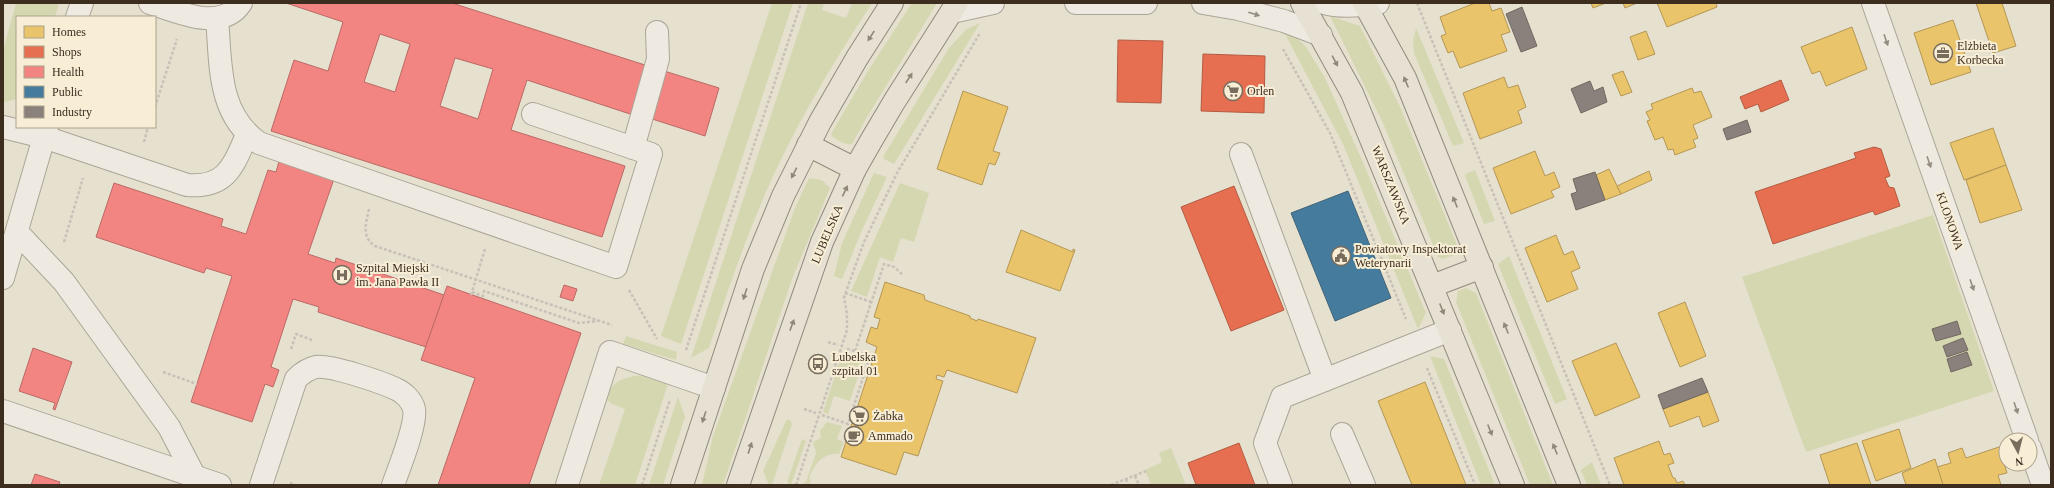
<svg xmlns="http://www.w3.org/2000/svg" width="2054" height="488" font-family="Georgia,serif">
<rect width="100%" height="100%" fill="#e6e0cf"/>
<g fill="#d5d7b1">
<polygon points="16,3 59,3 55,17 17,17 17,99 4,102 3,51"/>
<polygon points="772,3 793,3 681,344 661,336"/>
<path d="M808,3h16l-2,7 24,8 6,-15h20c-43,66 -84,134 -114,208 -19,45 -34,91 -49,137l-18,10z"/>
<path d="M912,3h25l-70,114 -15,27c-5,2 -19,-5 -21,-10l37,-63z"/>
<polygon points="1330,16 1360,26 1401,109 1459,250 1457,254 1443,259 1438,257 1383,123"/>
<polygon points="980,23 894,164 884,159 883,157 949,48 967,29"/>
<polygon points="1416,28 1464,143 1453,146 1414,53 1413,41"/>
<polygon points="1284,32 1298,39 1306,47 1325,78 1362,160 1426,313 1418,329 1343,144"/>
<polygon points="1475,170 1495,221 1484,224 1465,176 1466,174"/>
<polygon points="874,173 887,177 862,230 842,279 834,276 842,243"/>
<polygon points="809,178 822,180 830,188 792,279 723,485 702,485 713,436 795,208"/>
<polygon points="900,183 929,193 914,242 901,238 893,262 880,257 867,297 851,291"/>
<polygon points="1933,215 1994,391 1806,452 1742,277"/>
<polygon points="1509,256 1567,399 1555,404 1498,264"/>
<polygon points="1466,288 1476,293 1553,485 1530,485 1456,302 1458,291"/>
<polygon points="626,336 677,352 676,360 623,344"/>
<polygon points="1430,356 1444,359 1495,485 1481,485"/>
<polygon points="841,357 862,364 850,401 834,396 828,414 823,412"/>
<path d="M643,375l25,9 -33,101h-36l26,-76 -13,-5 -5,-4c2,-20 19,-23 36,-25z"/>
<polygon points="678,397 685,417 663,485 649,485"/>
<polygon points="787,419 791,421 792,424 772,485 769,485 763,471"/>
<path d="M827,422l15,4 -5,13 7,3 -5,12c-17,-1 -25,10 -30,25l2,1 -2,5h-8l5,-3 10,-29 -3,-11 8,-4 -1,-7z"/>
<polygon points="802,439 806,441 791,485 787,482"/>
<polygon points="1171,448 1186,485 1151,485 1145,470 1162,462 1159,453"/>
<polygon points="1592,462 1601,485 1587,485 1581,470"/>
</g>
<g fill="#e9c46a" stroke="#b59754">
<polygon points="1475,3 1489,3 1492,11 1501,8 1510,32 1501,35 1507,51 1460,68 1453,51 1448,53 1441,36 1446,34 1440,17"/>
<polygon points="1591,3 1606,3 1593,8"/>
<polygon points="1623,3 1637,3 1625,8"/>
<polygon points="1657,3 1716,3 1717,7 1667,27"/>
<polygon points="1976,3 2002,3 2016,46 1993,53"/>
<polygon points="1953,20 1971,72 1931,85 1914,33"/>
<polygon points="1852,27 1867,69 1826,86 1820,71 1812,74 1801,47"/>
<polygon points="1646,31 1655,54 1638,60 1630,37"/>
<polygon points="1623,71 1632,92 1621,96 1612,75"/>
<polygon points="1504,77 1508,88 1518,85 1526,107 1518,111 1522,123 1480,139 1463,93"/>
<polygon points="1692,88 1694,93 1701,91 1712,117 1693,125 1698,138 1693,140 1696,147 1675,155 1673,149 1668,150 1663,137 1655,140 1647,121 1650,120 1646,112 1653,109 1651,104"/>
<polygon points="963,91 1008,107 993,151 1000,153 995,165 989,163 982,185 937,169"/>
<polygon points="1993,128 2006,165 1964,180 1950,143"/>
<polygon points="1535,151 1545,176 1554,172 1560,187 1551,191 1554,197 1511,214 1493,168"/>
<polygon points="2006,165 2022,210 1980,223 1966,180"/>
<polygon points="1609,169 1621,194 1605,200 1596,175"/>
<polygon points="1649,171 1652,180 1621,194 1617,186"/>
<polygon points="1021,230 1073,252 1073,249 1075,250 1060,291 1006,272"/>
<polygon points="1556,235 1564,255 1573,251 1580,268 1571,272 1578,289 1547,302 1525,248"/>
<polygon points="885,282 924,295 925,300 970,316 970,318 977,321 978,319 1036,338 1017,393 947,370 944,377 937,375 936,379 943,381 918,456 904,452 896,475 841,457 877,347 866,342 871,327 877,329 880,319 874,317"/>
<polygon points="1685,302 1706,356 1680,367 1658,313"/>
<polygon points="1616,343 1640,397 1595,416 1572,361"/>
<polygon points="1425,382 1466,485 1412,485 1378,401"/>
<polygon points="1708,392 1719,421 1703,427 1699,416 1670,427 1663,409"/>
<polygon points="1899,429 1911,468 1876,481 1862,441"/>
<polygon points="1659,441 1664,455 1670,453 1674,463 1668,465 1673,478 1675,478 1677,483 1683,481 1685,485 1624,485 1614,458"/>
<polygon points="1857,443 1871,485 1830,485 1820,455"/>
<polygon points="1999,447 2007,473 1998,475 2001,485 1943,485 1937,467 1951,463 1948,453 1962,448 1966,458"/>
<polygon points="1935,459 1943,485 1906,485 1902,473"/>
</g>
<g fill="#e76f51" stroke="#b45b42">
<polygon points="1118,40 1163,41 1161,103 1117,102"/>
<polygon points="1203,54 1265,56 1264,113 1201,111"/>
<polygon points="1781,80 1789,100 1761,112 1758,104 1745,109 1740,97"/>
<polygon points="1874,147 1881,149 1890,176 1885,178 1889,187 1894,188 1900,206 1875,215 1873,211 1773,244 1755,192 1856,158 1854,153"/>
<polygon points="1234,186 1284,310 1231,331 1181,207"/>
<polygon points="1239,443 1255,485 1196,485 1188,463"/>
</g>
<g fill="#f28482" stroke="#bb6a64" fill-rule="evenodd">
<path d="M286,3h166l196,63 -15,49 -106,-35 -16,50 114,36 -23,71 -331,-106 23,-71 34,11 15,-49zM380,34l30,10 -15,48 -31,-10zM455,58l38,11 -15,50 -38,-13z"/>
<polygon points="661,70 719,88 705,136 646,117"/>
<polygon points="280,158 335,176 308,254 335,263 336,258 444,295 426,347 318,312 319,307 293,299 271,367 279,370 273,387 265,384 252,422 191,402 232,276 206,268 204,273 96,237 114,183 223,219 221,226 246,234 268,170 276,172"/>
<polygon points="564,285 577,289 573,301 560,297"/>
<polygon points="447,286 581,333 529,485 438,485 475,378 421,360"/>
<polygon points="33,348 72,362 55,410 53,409 55,403 19,391"/>
<polygon points="35,474 60,482 59,485 31,485"/>
</g>
<polygon fill="#457b9d" stroke="#426477" points="1348,191 1391,298 1335,321 1291,213"/>
<g fill="#8a817c" stroke="#736860">
<polygon points="1522,7 1537,46 1521,52 1506,14"/>
<polygon points="1590,81 1594,91 1603,87 1607,102 1581,113 1571,89"/>
<polygon points="1747,120 1751,132 1727,140 1723,129"/>
<polygon points="1595,172 1605,200 1576,210 1571,194 1577,192 1573,179"/>
<polygon points="1957,321 1961,334 1936,341 1932,329"/>
<polygon points="1963,338 1968,350 1947,357 1943,346"/>
<polygon points="1967,352 1972,365 1951,372 1947,359"/>
<polygon points="1702,378 1708,392 1663,409 1658,395"/>
</g>
<g fill="none" stroke-linecap="round" stroke-linejoin="round">
<defs>
<g id="minor">
<path d="M150,3c26,8 71,30 91,0"/>
<polyline points="1076,3 1146,3"/>
<polyline points="1203,3 1238,9 1284,21 1321,35"/>
<path d="M1324,3c17,5 36,3 54,0"/>
<polyline points="1873,3 2027,440"/>
<polyline points="952,12 993,3"/>
<polyline points="77,17 82,3"/>
<path d="M217,18c4,46 0,96 42,125l357,124 35,-113 -118,-40"/>
<path d="M3,127l41,10 143,48c40,3 46,-19 60,-50"/>
<polyline points="633,148 658,59 657,32"/>
<polyline points="1241,154 1325,380"/>
<polyline points="17,232 64,282 169,427 195,477"/>
<polyline points="3,278 47,127"/>
<polyline points="3,411 220,485"/>
<polyline points="1342,434 1364,485"/>
<polyline points="2030,448 2043,485"/>
<path d="M261,485l35,-106c6,-6 11,-10 20,-12 15,-2 65,15 80,22 7,3 16,11 18,20 3,15 -15,59 -21,76"/>
<polyline points="567,485 610,352 714,388"/>
<polyline points="1281,485 1265,443 1282,397 1450,330"/>
</g>
<g id="major">
<polyline points="1302,3 1352,93 1513,485"/>
<polyline points="1364,3 1405,78 1569,485"/>
<polyline points="808,145 855,169"/>
<polyline points="1432,286 1482,267"/>
<polyline points="682,485 753,269 783,196 820,122 857,58 892,3"/>
<polyline points="738,485 822,242 855,169 871,141 894,102 957,3"/>
</g>
</defs>
<use href="#minor" stroke="#aca597" stroke-width="24"/>
<use href="#major" stroke="#918a7f" stroke-width="24"/>
<g stroke="#c7c1b7" stroke-width="2.5" stroke-dasharray="3 2" stroke-linecap="butt">
<polyline points="1417,3 1610,485"/>
<polyline points="1283,49 1330,133 1406,319"/>
<polyline points="155,107 177,39"/>
<polyline points="144,142 148,127"/>
<path d="M369,209c-3,14 -8,28 6,37l237,79"/>
<polyline points="64,242 83,178"/>
<polyline points="629,290 657,339"/>
<polyline points="472,292 483,296 484,291 579,323 598,321"/>
<polyline points="845,293 871,302"/>
<polyline points="471,295 485,249"/>
<polyline points="828,342 838,345"/>
<polyline points="291,349 296,334 312,340"/>
<polyline points="686,350 801,3"/>
<polyline points="855,351 884,264 894,267 903,275"/>
<polyline points="1427,368 1475,485"/>
<polyline points="163,372 197,384"/>
<polyline points="804,409 816,413"/>
<polyline points="822,415 848,424 870,356 845,348"/>
<polyline points="1135,476 1139,485"/>
<polyline points="1126,479 1128,485"/>
<polyline points="290,483 296,485"/>
<polyline points="642,485 670,400"/>
<polyline points="796,485 847,330 847,314 844,297 864,242 897,173 980,33"/>
<polyline points="1111,485 1146,471"/>
</g>
<use href="#minor" stroke="#eeeae1" stroke-width="22"/>
<use href="#major" stroke="#e6e1d2" stroke-width="22"/>
</g>
<defs><path id="oneway-solid" d="M-6-.8H1V-3.2L6.5 0L1 3.2V.8H-6Z"/></defs>
<g fill="#958c80">
<use href="#oneway-solid" transform="translate(1254 14) rotate(17)"/>
<use href="#oneway-solid" transform="translate(1886 40) rotate(71)"/>
<use href="#oneway-solid" transform="translate(1929 162) rotate(71)"/>
<use href="#oneway-solid" transform="translate(1972 285) rotate(71)"/>
<use href="#oneway-solid" transform="translate(2016 408) rotate(71)"/>
</g>
<g fill="#918778">
<use href="#oneway-solid" transform="translate(871 36) rotate(123)"/>
<use href="#oneway-solid" transform="translate(1335 61) rotate(62)"/>
<use href="#oneway-solid" transform="translate(909 78) rotate(-57)"/>
<use href="#oneway-solid" transform="translate(1406 82) rotate(-113)"/>
<use href="#oneway-solid" transform="translate(794 173) rotate(117)"/>
<use href="#oneway-solid" transform="translate(845 191) rotate(-65)"/>
<use href="#oneway-solid" transform="translate(1455 202) rotate(-112)"/>
<use href="#oneway-solid" transform="translate(745 294) rotate(108)"/>
<use href="#oneway-solid" transform="translate(1442 309) rotate(68)"/>
<use href="#oneway-solid" transform="translate(792 325) rotate(-70)"/>
<use href="#oneway-solid" transform="translate(1506 328) rotate(-112)"/>
<use href="#oneway-solid" transform="translate(704 417) rotate(108)"/>
<use href="#oneway-solid" transform="translate(1490 430) rotate(68)"/>
<use href="#oneway-solid" transform="translate(750 448) rotate(-72)"/>
<use href="#oneway-solid" transform="translate(1555 449) rotate(-112)"/>
</g>
<defs>
<symbol id="office-ring" viewBox="-11 -11 22 22"><circle r="9.5" fill="#f7eed5" stroke="#786c5d" stroke-width="1.5"/><path d="M-6-3h4V-5.5h4V-3h4V5H-6ZM-1-4.5V-3h2v-1.5ZM-6 0V1H6V0Z" fill="#786c5d"/></symbol>
<symbol id="supermarket-ring" viewBox="-11 -11 22 22"><circle r="9.5" fill="#f7eed5" stroke="#786c5d" stroke-width="1.5"/><path d="M-6-5.5h2.5l.6 2H6L4.5 2H-2.5L-4.4-4H-6ZM-1.5 3.2a1.3 1.3 0 1 0 .1 0ZM3 3.2a1.3 1.3 0 1 0 .1 0Z" fill="#786c5d"/></symbol>
<symbol id="civic-ring" viewBox="-11 -11 22 22"><circle r="9.5" fill="#f7eed5" stroke="#786c5d" stroke-width="1.5"/><path d="M-.6-6.5H3V-4.5H.6V-3L4-1V1h2V6H-6V1h2V-1L-.6-3ZM-1.2 2.5V6h2.4V2.5Z" fill="#786c5d"/></symbol>
<symbol id="hospital-ring" viewBox="-11 -11 22 22"><circle r="9.5" fill="#f7eed5" stroke="#786c5d" stroke-width="1.5"/><path d="M-5-5h3v3.5h4V-5h3V5h-3V1.5h-4V5h-3Z" fill="#786c5d"/></symbol>
<symbol id="bus-ring" viewBox="-11 -11 22 22"><circle r="9.5" fill="#f7eed5" stroke="#786c5d" stroke-width="1.5"/><path d="M-5-6H5V4H4V6H2V4H-2V6H-4V4H-5ZM-3.5-4V0h7V-4ZM-3.5 1.2v1.5H-2V1.2ZM2 1.2v1.5H3.5V1.2Z" fill="#786c5d"/></symbol>
<symbol id="cafe-ring" viewBox="-11 -11 22 22"><circle r="9.5" fill="#f7eed5" stroke="#786c5d" stroke-width="1.5"/><path d="M-5.5-4.5H6V0H3Q3 3.5 0 3.5H-2.5Q-5.5 3.5-5.5 0ZM3-3.2v2h1.7v-2ZM-6 4.5H4V6H-6Z" fill="#786c5d"/></symbol>
</defs>
<g fill-rule="evenodd">
<use href="#office-ring" x="1932" y="42" width="22" height="22"/>
<use href="#supermarket-ring" x="1222" y="80" width="22" height="22"/>
<use href="#civic-ring" x="1330" y="245" width="22" height="22"/>
<use href="#hospital-ring" x="331" y="264" width="22" height="22"/>
<use href="#bus-ring" x="807" y="353" width="22" height="22"/>
<use href="#supermarket-ring" x="848" y="405" width="22" height="22"/>
<use href="#cafe-ring" x="843" y="425" width="22" height="22"/>
</g>
<g text-anchor="middle" dominant-baseline="central" stroke-width="4" stroke-linejoin="round" paint-order="stroke">
<g font-size="12" fill="#3c2d1f" stroke="#f7eed5" text-anchor="start">
<text x="1957" y="46">Elżbieta<tspan x="1957" dy="14">Korbecka</tspan></text>
<text x="1247" y="91">Orlen</text>
<text x="1355" y="249">Powiatowy Inspektorat<tspan x="1355" dy="14">Weterynarii</tspan></text>
<text x="356" y="268">Szpital Miejski<tspan x="356" dy="14">im. Jana Pawła II</tspan></text>
<text x="832" y="357">Lubelska<tspan x="832" dy="14">szpital 01</tspan></text>
<text x="873" y="416">Żabka</text>
<text x="868" y="436">Ammado</text>
</g>
<g font-size="12" fill="#3c2d1f" stroke="#f7eed5">
<text transform="translate(1391 185) rotate(68)">WARSZAWSKA</text>
<text transform="translate(1950 221) rotate(71)">KLONOWA</text>
<text transform="translate(827 234) rotate(-67)">LUBELSKA</text>
</g>
</g>
<rect width="2054" height="488" fill="none" stroke="#3c2d1f" stroke-width="8"/>
<rect x="16" y="16" width="140" height="112" fill="#f7eed5" stroke="#aca18c"/>
<rect x="24" y="26" width="20" height="12" fill="#e9c46a" stroke="#aca18c"/>
<text x="52" y="36" font-size="12" fill="#3c2d1f">Homes</text>
<rect x="24" y="46" width="20" height="12" fill="#e76f51" stroke="#aca18c"/>
<text x="52" y="56" font-size="12" fill="#3c2d1f">Shops</text>
<rect x="24" y="66" width="20" height="12" fill="#f28482" stroke="#aca18c"/>
<text x="52" y="76" font-size="12" fill="#3c2d1f">Health</text>
<rect x="24" y="86" width="20" height="12" fill="#457b9d" stroke="#aca18c"/>
<text x="52" y="96" font-size="12" fill="#3c2d1f">Public</text>
<rect x="24" y="106" width="20" height="12" fill="#8a817c" stroke="#aca18c"/>
<text x="52" y="116" font-size="12" fill="#3c2d1f">Industry</text>
<g transform="translate(2018 452) rotate(173)"><circle r="19" fill="#f7eed5" stroke="#aca18c"/>
<path d="M0-3L7 15L0 10L-7 15Z" fill="#786c5d"/>
<text y="-6" font-size="11" font-weight="bold" text-anchor="middle" fill="#3c2d1f">N</text>
</g>
</svg>
